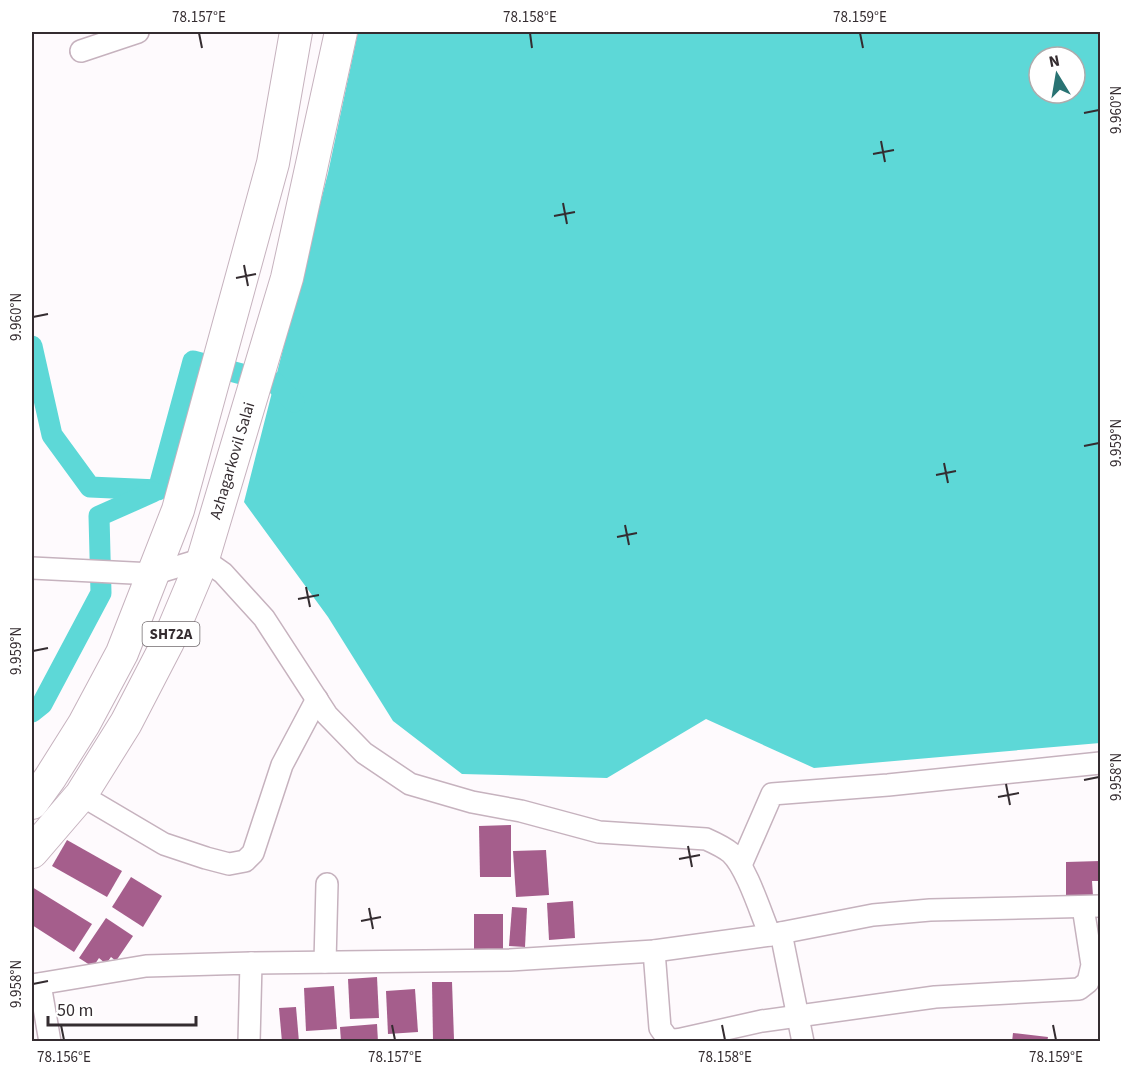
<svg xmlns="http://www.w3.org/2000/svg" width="1132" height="1073" font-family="'Source Sans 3',sans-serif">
<rect width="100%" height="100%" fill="#fefafd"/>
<path fill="#5dd8d7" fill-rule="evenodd" d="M358,32h742v711l-286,25 -108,-49 -99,59 -145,-4 -69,-53 -65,-104 -84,-115 84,-329zM1039,57h36v36h-36z"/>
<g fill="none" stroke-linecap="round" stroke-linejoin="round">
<g stroke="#5dd8d7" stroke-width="21">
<polyline points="32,346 52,435 90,487 158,490 193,361 275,383 294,402"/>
<polyline points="32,712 42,704 101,593 99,516 153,492"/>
</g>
</g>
<g fill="#a55e8c">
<polygon points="511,825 511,877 480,877 479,826"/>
<polygon points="67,840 122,871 107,897 52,866"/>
<polygon points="546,850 549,895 516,897 513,851"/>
<polygon points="1100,861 1100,881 1092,881 1093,896 1066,897 1066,862"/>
<polygon points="131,877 162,896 143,927 112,907"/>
<polygon points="32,887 92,924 74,952 32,925"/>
<polygon points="573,901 575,938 549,940 547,903"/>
<polygon points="512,907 527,908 525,947 509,946"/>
<rect x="474" y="914" width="29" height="38"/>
<polygon points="106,918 133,936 116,961 111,957 106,964 99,958 93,967 79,958"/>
<polygon points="377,977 379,1018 350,1019 348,979"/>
<polygon points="432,982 452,982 454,1039 433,1040"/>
<polygon points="334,986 337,1029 306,1031 304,988"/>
<polygon points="415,989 418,1032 388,1034 386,991"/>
<polygon points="296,1007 299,1042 282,1042 279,1008"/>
<polygon points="377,1024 378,1042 341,1042 340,1027"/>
<polygon points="1013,1033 1048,1037 1047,1042 1012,1042"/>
</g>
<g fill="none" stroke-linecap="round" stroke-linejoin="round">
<defs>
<g id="minor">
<polyline points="81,51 138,32"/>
<path d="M32,568l121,6 50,-15 20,14 41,45 63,97 37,38 46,31 62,18 49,9 78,21 107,7c9,4 18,8 25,14 16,15 30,61 39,82"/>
<polyline points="81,795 164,844 206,858 229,864 245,861 253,853 282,765 317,699"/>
<polyline points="741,865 772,794 888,785 1100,763"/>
<polyline points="781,933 803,1042"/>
<polyline points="654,951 660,1028 668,1039 677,1040 762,1021 935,997 1079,989 1088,982 1092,965 1083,907"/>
<polyline points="325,962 327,884"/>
<polyline points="251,963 510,960 654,951 770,935 873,915 930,910 1100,906"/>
<polyline points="40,984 50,1042"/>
<polyline points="32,985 146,966 251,963 249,1042"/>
</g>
<g id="primary">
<polyline points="32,803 50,778 84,724 122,653 178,510 273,163 296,32"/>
<path id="s1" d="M32,852l49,-57 45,-72 42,-81 35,-83 84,-281 54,-246"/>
</g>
</defs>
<use href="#minor" stroke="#c6b2be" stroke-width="24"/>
<use href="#primary" stroke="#c6b2be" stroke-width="34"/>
<use href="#minor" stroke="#fff" stroke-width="21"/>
<use href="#primary" stroke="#fff" stroke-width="32"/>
</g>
<path fill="none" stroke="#342c30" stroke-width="2" d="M199,33l3,15M530,33l2,15M860,33l3,15M1084,113l15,-3M881,141l4,21M873,154l21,-4M563,203l4,21M554,216l21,-4M244,265l4,21M236,278l20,-4M33,317l15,-3M1084,446l15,-3M944,463l4,20M936,475l20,-4M625,525l4,20M617,537l20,-4M306,587l4,20M298,599l21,-4M33,651l15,-3M1084,780l15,-3M1006,784l4,21M998,797l21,-4M688,846l4,21M679,859l21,-4M369,908l4,21M361,921l20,-4M33,984l15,-3M61,1025l3,15M392,1025l3,15M722,1025l3,15M1053,1025l3,15"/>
<g text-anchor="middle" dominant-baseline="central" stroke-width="6" stroke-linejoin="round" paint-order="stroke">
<rect fill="#fff" stroke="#716b6e" stroke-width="1.5" x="142.5" y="622" width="57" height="24" rx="4.5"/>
<g font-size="15" font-weight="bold" fill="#342c30">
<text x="171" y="634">SH72A</text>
</g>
<g font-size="16" fill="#342c30" stroke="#fff">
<text stroke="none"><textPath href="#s1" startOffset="444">Azhagarkovil Salai</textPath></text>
</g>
</g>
<rect width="1132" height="1073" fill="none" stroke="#ffffff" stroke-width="66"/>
<g transform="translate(1057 75) rotate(349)"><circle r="28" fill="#ffffff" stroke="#aeabac" stroke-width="1.5"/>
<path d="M0-4.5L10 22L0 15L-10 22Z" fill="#297373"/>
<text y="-9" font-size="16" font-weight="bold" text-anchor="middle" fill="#342c30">N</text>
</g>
<path d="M48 1016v9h148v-9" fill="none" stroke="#342c30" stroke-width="3"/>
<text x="57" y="1016" font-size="18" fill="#342c30" stroke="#ffffff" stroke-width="4.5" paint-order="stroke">50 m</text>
<rect x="33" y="33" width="1066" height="1007" fill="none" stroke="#342c30" stroke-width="2"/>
<g font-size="15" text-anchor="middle" fill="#342c30">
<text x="199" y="22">78.157°E</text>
<text x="530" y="22">78.158°E</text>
<text x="860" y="22">78.159°E</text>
<text transform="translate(1116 110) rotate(-90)" y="5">9.960°N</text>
<text transform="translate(16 317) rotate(-90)" y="5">9.960°N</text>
<text transform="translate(1116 443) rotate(-90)" y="5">9.959°N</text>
<text transform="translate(16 651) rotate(-90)" y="5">9.959°N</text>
<text transform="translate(1116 777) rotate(-90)" y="5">9.958°N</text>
<text transform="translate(16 984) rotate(-90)" y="5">9.958°N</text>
<text x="64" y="1062">78.156°E</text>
<text x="395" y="1062">78.157°E</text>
<text x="725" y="1062">78.158°E</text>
<text x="1056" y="1062">78.159°E</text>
</g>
</svg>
